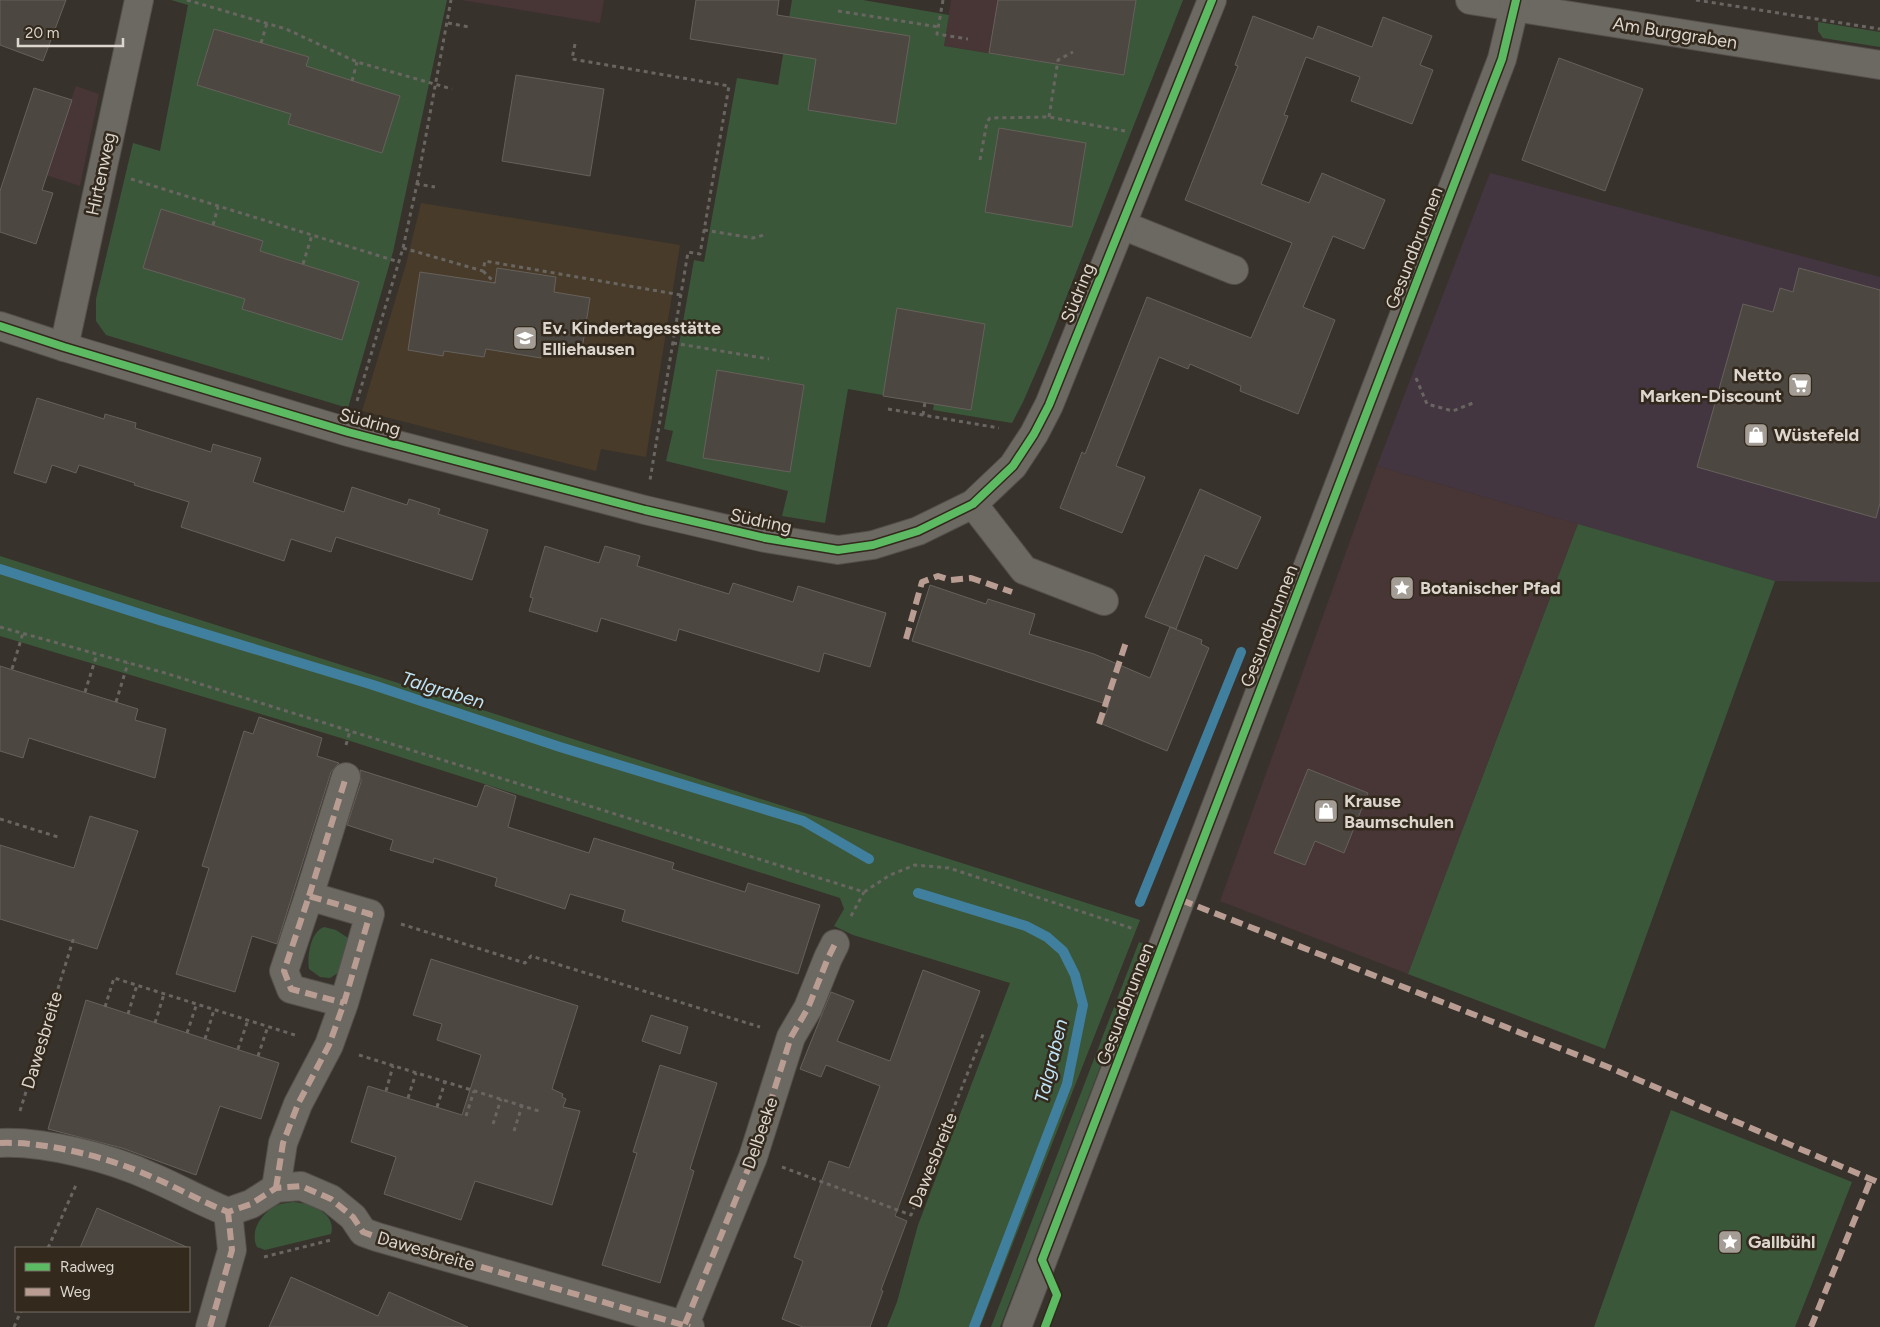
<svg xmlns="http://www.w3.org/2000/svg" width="1880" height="1327" font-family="Figtree,sans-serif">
<rect width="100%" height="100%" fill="#38322c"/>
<polygon fill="#443641" points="1490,173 1880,277 1880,582 1775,581 1377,466"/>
<g fill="#483536">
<polygon points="461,0 604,0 600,23"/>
<polygon points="951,0 1102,0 1091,70 944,46"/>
<polygon points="76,86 99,94 80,186 9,163 34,88 71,100"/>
<polygon points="1377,466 1578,524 1408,974 1220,901"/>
</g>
<polygon fill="#483b2a" points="421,203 680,245 646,457 601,449 596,471 362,411 406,264"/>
<g fill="#3b573a">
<polygon points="171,0 447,0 393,252 348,408 106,335 96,321 96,299 133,143 160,151 188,5"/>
<polygon points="792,0 863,0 949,15 944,46 1124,75 1136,0 1183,0 1046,349 1023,402 1012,423 933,410 934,404 848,389 825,523 782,516 788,491 666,461 673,431 664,429 694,260 704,262 737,78 778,85"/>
<polygon points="1818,22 1880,32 1880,47 1823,38 1818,31"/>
<polygon points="1578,524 1775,581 1605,1049 1408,974"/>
<polygon points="0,556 1140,920 980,1327 887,1327 897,1302 918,1225 1010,983 853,935 834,926 844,909 840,898 341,738 0,636"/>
<path d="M324,927l12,3 12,8 -10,35 -8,5 -10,-1 -11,-8c-2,-12 1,-37 15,-42z"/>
<polygon points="1139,942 1147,945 1000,1327 991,1327"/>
<polygon points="1671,1110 1852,1182 1795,1327 1594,1327"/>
<path d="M293,1202c17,1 44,11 38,32l-66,16 -8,-3c-8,-16 5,-35 21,-42 4,-2 11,-2 15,-3z"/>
</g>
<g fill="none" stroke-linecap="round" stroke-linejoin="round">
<g stroke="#417f9e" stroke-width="10">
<polyline points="0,569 159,620 373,685 560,747 803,821 869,859"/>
<polyline points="918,893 1026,926 1047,937 1063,951 1075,975 1083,1005 1067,1084 974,1327"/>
<polyline points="1140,902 1241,652"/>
</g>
</g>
<g fill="#4c4741" stroke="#66615b">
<polygon points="0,0 66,0 43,61 0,45"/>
<polygon points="696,0 779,0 777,15 910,36 896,124 808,110 816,59 690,39"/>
<polygon points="998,0 1136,0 1124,75 989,53"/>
<polygon points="1253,16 1313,39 1318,26 1372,47 1383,17 1432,36 1420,65 1433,70 1412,124 1351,101 1360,77 1306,57 1284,115 1288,116 1261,184 1309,203 1322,173 1385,200 1364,249 1333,236 1303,307 1335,320 1298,414 1240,391 1241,386 1190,364 1188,369 1159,357 1116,466 1145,477 1122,533 1060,508 1082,452 1085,454 1147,297 1251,338 1292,243 1185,200 1238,66 1235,65"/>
<polygon points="214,29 309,57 306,66 400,96 382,153 288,124 291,114 197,85"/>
<polygon points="1559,58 1643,89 1605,191 1522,160"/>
<polygon points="516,75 604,89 590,176 502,161"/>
<polygon points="34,88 72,100 42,190 53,193 36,244 0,232 0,191"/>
<polygon points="999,128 1086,143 1072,227 985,212"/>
<polygon points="161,209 263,241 260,251 359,282 342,340 242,309 245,299 143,268"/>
<polygon points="497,268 556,277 554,292 590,298 581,356 542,350 541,358 486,349 484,357 444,351 443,356 408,350 420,272 495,283"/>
<polygon points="1799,268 1880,290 1880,503 1876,518 1697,467 1743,304 1773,312 1780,288 1793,292"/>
<polygon points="897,308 985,324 971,410 883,396"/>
<polygon points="717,370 804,385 790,472 703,458"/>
<polygon points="37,398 104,419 105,414 136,423 135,428 211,452 213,444 261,458 253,482 344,512 352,487 407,505 409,499 440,509 438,514 488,530 472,580 336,537 331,552 291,539 284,561 181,527 189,502 134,485 135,483 79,465 76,473 52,465 46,483 14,473"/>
<polygon points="1200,489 1261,517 1237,569 1205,555 1176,629 1145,617"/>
<polygon points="545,546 599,563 605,546 640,556 637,566 729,594 733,583 793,602 798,586 886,613 870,667 824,653 819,672 679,629 676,641 601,618 597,632 529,611 533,598 530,597"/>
<polygon points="930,585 986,604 988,599 1035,614 1029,634 1094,654 1150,678 1170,627 1202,640 1201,644 1209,648 1167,751 1102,724 1109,705 912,641"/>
<polygon points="0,666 138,709 135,720 166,729 155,778 29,738 23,758 0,751"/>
<polygon points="259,717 322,738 317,756 339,763 331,772 277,944 252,936 235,992 176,974 209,868 202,866 244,731 253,734"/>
<polygon points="1308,769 1368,793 1344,853 1315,841 1305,865 1274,853"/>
<polygon points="360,770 477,807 485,785 516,796 508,827 589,853 594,838 674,863 672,869 745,892 748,883 820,905 798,974 622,921 625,910 570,894 565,909 495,886 497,878 434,858 433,863 390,850 393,840 347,825 361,782"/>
<polygon points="90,816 138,831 97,949 0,919 0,845 74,868"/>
<polygon points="431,959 578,1006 552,1089 563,1094 562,1097 566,1099 563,1107 580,1111 552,1205 475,1181 461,1220 384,1194 396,1157 351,1142 368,1086 462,1115 481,1055 437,1040 442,1024 413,1015"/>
<polygon points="923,970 980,991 895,1216 907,1221 881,1290 883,1291 870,1327 803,1327 782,1319 803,1261 794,1257 829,1161 849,1168 880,1086 826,1065 821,1077 800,1069 831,992 854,1001 837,1041 890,1061"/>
<polygon points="86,1000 279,1063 261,1119 220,1106 196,1175 122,1148 48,1129"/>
<polygon points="651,1015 688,1027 680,1054 642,1041"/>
<polygon points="660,1065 717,1083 690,1169 694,1171 660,1283 602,1265 637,1153 633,1152"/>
<polygon points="97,1208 189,1248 80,1248"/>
<polygon points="291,1277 378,1316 389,1292 468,1327 269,1327"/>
</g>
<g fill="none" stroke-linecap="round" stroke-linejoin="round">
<defs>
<g id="minor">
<polyline points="1470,0 1880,65"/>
<polyline points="1122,225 1234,270"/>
<polyline points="0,326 64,347 348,432 645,510 765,538 838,550 873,545 918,531 973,504 1013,466 1034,434 1049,405 1212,0"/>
<polyline points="64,347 139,0"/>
<polyline points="973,504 1024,570 1104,601"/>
<polyline points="309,896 346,777"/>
<path d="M0,1143c45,-2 111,15 152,34 26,11 50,25 76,35l23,-8 25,-16 25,-2 30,13 22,18 10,15 14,5 313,90"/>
<polyline points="276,1188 283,1143 298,1104 329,1045 344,1003 370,914 309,896 284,971 291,989 344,1003"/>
<polyline points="685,1324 753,1157 791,1037 808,1008 828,958 835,944"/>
<polyline points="210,1327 232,1250 228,1212"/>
</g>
<polyline id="tertiary" points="1017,1327 1502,59 1516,0"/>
</defs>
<use href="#minor" stroke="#544f4a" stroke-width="30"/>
<use href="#tertiary" stroke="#544f4a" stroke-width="30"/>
<g stroke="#696561" stroke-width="3" stroke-dasharray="4 4" stroke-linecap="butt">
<polyline points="187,0 286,29 357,62 452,89"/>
<polyline points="943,0 937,34 968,39"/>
<polyline points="1696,0 1880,29"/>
<polyline points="838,11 939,27"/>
<polyline points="448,23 469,27"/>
<polyline points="261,43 267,23"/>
<polyline points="575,44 572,59 729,86 700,254 688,252 650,480"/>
<polyline points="352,81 357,62"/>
<polyline points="1049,117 1058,60 1073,52"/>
<polyline points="980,160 987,122 990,118 1049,117 1125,131"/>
<polyline points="131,179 399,262"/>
<polyline points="417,184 451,0"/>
<polyline points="213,225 218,207"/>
<polyline points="704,230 753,238 764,235"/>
<polyline points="403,248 483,271 485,261 681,295"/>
<polyline points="303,264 312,235"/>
<polyline points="483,271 495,283"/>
<polyline points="673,343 769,359"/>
<polyline points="1416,378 1427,404 1453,411 1473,403"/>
<polyline points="357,401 403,248 417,184 435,187"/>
<polyline points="888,409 999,428"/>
<polyline points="923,415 925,402"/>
<polyline points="0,627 165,673 864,892 890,875 915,865 949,868 1134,929"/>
<polyline points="12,669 23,633"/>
<polyline points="85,692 97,654"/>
<polyline points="116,702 128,663"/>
<polyline points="346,745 350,731"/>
<polyline points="0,819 58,837"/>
<polyline points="851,916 864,892"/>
<polyline points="401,924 525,963 531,956 760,1027"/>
<polyline points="105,1007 114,978 298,1036"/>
<polyline points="128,1014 137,985"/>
<polyline points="155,1023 164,994"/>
<polyline points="187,1033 197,1003"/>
<polyline points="205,1039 214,1010"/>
<polyline points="238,1049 248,1020"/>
<polyline points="359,1055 542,1112"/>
<polyline points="258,1056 268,1026"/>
<polyline points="386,1091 393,1066"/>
<polyline points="408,1098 416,1073"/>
<polyline points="437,1107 445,1082"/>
<polyline points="20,1111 74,937"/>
<polyline points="466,1116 474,1091"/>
<polyline points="493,1124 501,1099"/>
<polyline points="514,1131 522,1106"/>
<polyline points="782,1167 911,1215 984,1032"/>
<polyline points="48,1248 76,1185"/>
<polyline points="264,1257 331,1240"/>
<polyline points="14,1327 21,1311"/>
</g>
<use href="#minor" stroke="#6c6862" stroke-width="28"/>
<use href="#tertiary" stroke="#6c6862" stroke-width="28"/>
<g stroke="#b99d93" stroke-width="6" stroke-dasharray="12 6" stroke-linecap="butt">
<polyline points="906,639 922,582 938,576 950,580 971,578 1012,592"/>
<polyline points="1099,724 1126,642"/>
<polyline points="309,896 346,777"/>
<polyline points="1181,900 1608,1067 1880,1183"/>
<path d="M0,1143c45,-2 111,15 152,34 26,11 50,25 76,35l23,-8 25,-16 25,-2 30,13 22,18 10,15 14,5 313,90"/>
<polyline points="276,1188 283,1143 298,1104 329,1045 344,1003 370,914 309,896 284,971 291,989 344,1003"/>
<polyline points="685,1324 753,1157 791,1037 808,1008 828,958 835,944"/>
<polyline points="210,1327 232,1250 228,1212"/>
<polyline points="1811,1327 1871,1179"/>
</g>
<defs>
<g id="cycleway">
<polyline points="0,326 64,347 348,432 645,510 765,538 838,550 873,545 918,531 973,504 1013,466 1034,434 1049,405 1212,0"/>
<polyline points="1045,1327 1057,1295 1042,1260 1502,59 1516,0"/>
</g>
</defs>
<use href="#cycleway" stroke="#33291d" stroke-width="11"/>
<use href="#cycleway" stroke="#5cba63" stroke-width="8"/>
</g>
<defs>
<symbol id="school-square" viewBox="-11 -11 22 22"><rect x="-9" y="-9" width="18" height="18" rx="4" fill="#a39d95" stroke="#33291d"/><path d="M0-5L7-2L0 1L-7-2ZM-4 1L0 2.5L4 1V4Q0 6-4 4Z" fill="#fff"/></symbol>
<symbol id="supermarket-square" viewBox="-11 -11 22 22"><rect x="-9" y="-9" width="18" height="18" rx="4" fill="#a39d95" stroke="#33291d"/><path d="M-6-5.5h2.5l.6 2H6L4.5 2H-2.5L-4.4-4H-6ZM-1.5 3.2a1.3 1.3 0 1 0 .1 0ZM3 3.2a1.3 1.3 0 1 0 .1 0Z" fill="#fff"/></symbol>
<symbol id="shop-square" viewBox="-11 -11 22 22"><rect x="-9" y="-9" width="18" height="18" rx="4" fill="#a39d95" stroke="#33291d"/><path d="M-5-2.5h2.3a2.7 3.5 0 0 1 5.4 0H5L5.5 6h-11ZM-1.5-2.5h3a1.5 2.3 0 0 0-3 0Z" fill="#fff"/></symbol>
<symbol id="sight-square" viewBox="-11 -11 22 22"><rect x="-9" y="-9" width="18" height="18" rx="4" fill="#a39d95" stroke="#33291d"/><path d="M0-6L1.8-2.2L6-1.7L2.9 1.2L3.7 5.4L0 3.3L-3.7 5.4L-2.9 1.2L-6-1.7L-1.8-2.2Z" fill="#fff"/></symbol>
</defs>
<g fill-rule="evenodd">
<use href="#school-square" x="511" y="324" width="28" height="28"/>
<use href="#supermarket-square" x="1786" y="371" width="28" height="28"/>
<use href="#shop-square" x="1742" y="421" width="28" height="28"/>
<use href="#sight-square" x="1388" y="574" width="28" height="28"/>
<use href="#shop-square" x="1312" y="797" width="28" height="28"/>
<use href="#sight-square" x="1716" y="1228" width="28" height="28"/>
</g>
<g text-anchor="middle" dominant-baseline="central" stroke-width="5" stroke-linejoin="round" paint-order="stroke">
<g font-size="18" fill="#dcd6ce" stroke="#33291d">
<text transform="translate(1675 33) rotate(9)">Am Burggraben</text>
<text transform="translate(101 174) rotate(-78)">Hirtenweg</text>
<text transform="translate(1414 248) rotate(-69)">Gesundbrunnen</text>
<text transform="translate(1078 293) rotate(-68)">Südring</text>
<text transform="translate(370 422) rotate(15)">Südring</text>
<text transform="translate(761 521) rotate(12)">Südring</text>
<text transform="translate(1269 626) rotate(-69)">Gesundbrunnen</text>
<text transform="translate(1125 1004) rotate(-69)">Gesundbrunnen</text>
<text transform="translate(42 1040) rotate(-73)">Dawesbreite</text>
<text transform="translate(760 1133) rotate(-71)">Delbeeke</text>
<text transform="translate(933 1160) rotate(-68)">Dawesbreite</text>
<text transform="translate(426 1251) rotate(16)">Dawesbreite</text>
</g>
<g font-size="18" font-weight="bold" fill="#dcd6ce" stroke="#33291d" text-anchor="start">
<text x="542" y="328">Ev. Kindertagesstätte<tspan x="542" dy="21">Elliehausen</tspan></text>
<text x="1782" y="375" text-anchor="end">Netto<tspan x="1782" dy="21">Marken-Discount</tspan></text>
<text x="1774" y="435">Wüstefeld</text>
<text x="1420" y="588">Botanischer Pfad</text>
<text x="1344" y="801">Krause<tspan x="1344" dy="21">Baumschulen</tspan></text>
<text x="1748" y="1242">Gallbühl</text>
</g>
<g font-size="19" font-style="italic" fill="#c0e4f8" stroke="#33291d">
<text transform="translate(443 690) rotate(17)">Talgraben</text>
<text transform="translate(1051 1061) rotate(-76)">Talgraben</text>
</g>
</g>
<rect x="15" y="1247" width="175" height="65" fill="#33291d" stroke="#776e64"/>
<rect x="25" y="1263" width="25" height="8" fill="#5cba63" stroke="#776e64"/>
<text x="60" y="1272" font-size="15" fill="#dcd6ce">Radweg</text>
<rect x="25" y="1288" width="25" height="8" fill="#b99d93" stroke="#776e64"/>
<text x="60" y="1297" font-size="15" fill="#dcd6ce">Weg</text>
<path d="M18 38v8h105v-8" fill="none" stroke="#dcd6ce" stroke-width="2.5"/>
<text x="25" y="38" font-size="15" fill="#dcd6ce" stroke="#33291d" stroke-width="4" paint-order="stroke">20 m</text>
</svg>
